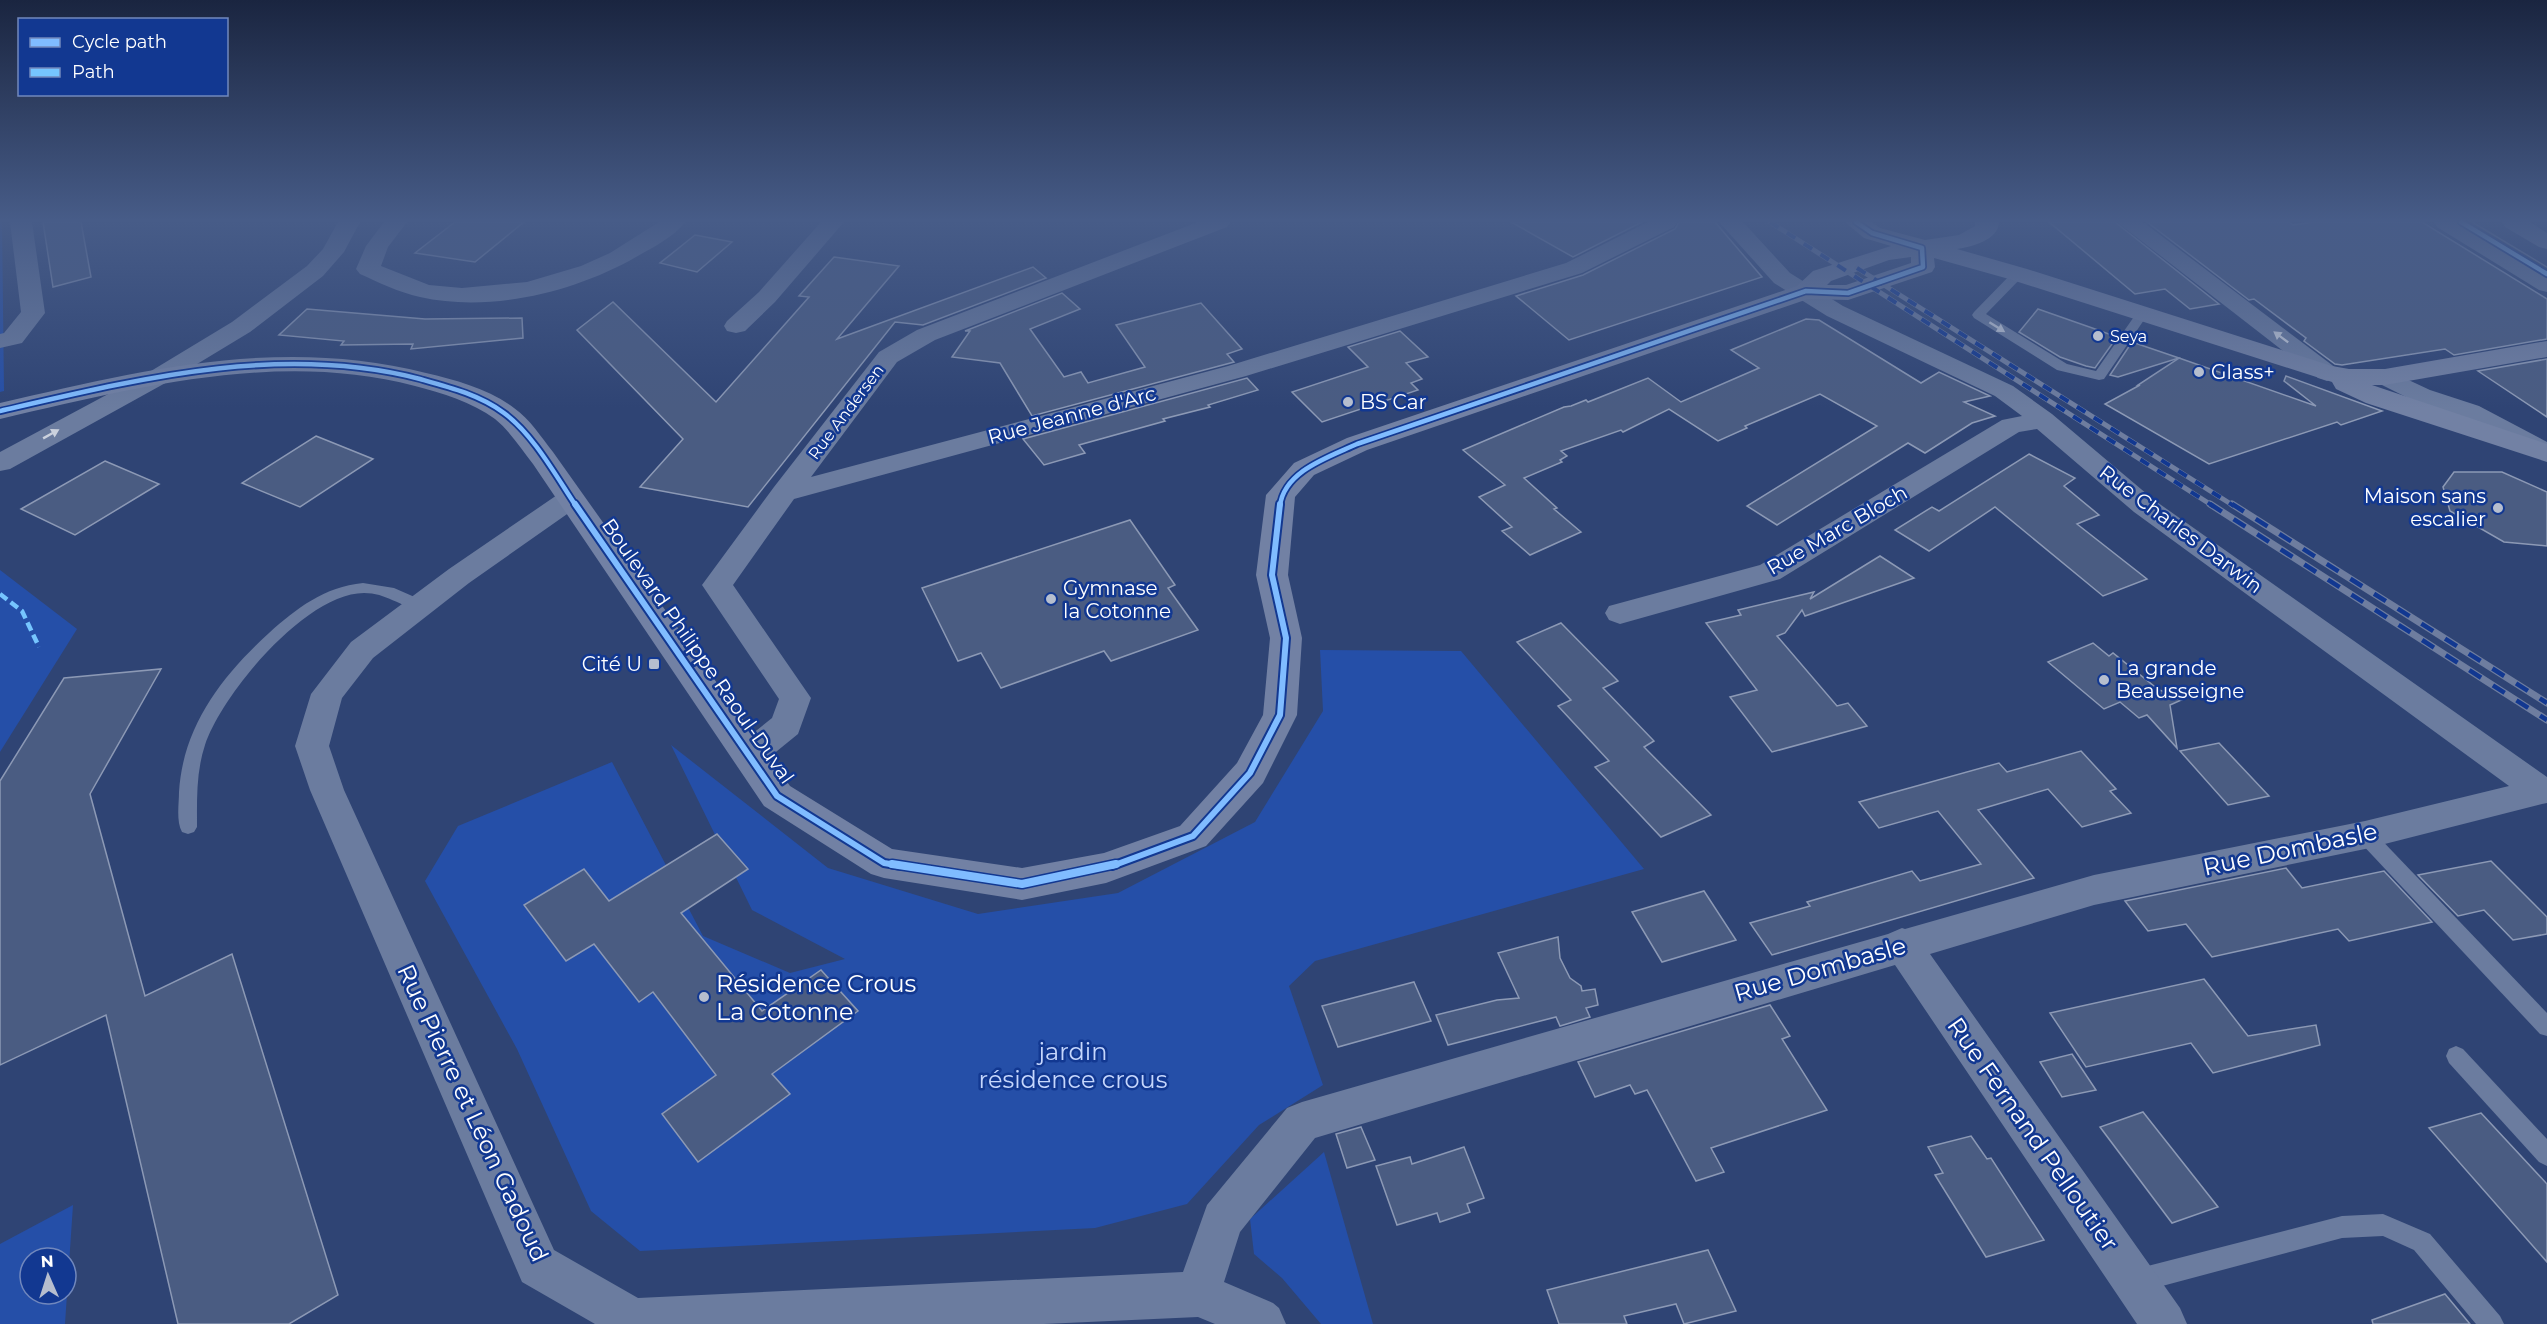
<svg xmlns="http://www.w3.org/2000/svg" width="2547" height="1324" font-family="Montserrat,sans-serif">
<rect width="100%" height="100%" fill="#2f4474"/>
<g fill="#254fa8" fill-rule="evenodd">
<polygon points="0,222 2,222 4,391 0,392"/>
<polygon points="0,570 77,629 0,752"/>
<polygon points="1320,650 1461,651 1644,869 1315,961 1289,986 1323,1085 1259,1125 1187,1204 1095,1228 640,1251 591,1211 517,1049 425,881 458,826 612,762 703,936 790,973 845,959 752,910 671,745 828,868 978,914 1118,893 1255,822 1323,711"/>
<polygon points="1324,1152 1373,1324 1321,1324 1282,1278 1254,1254 1250,1219"/>
<path d="M73,1205l-8,119h-65v-80zM30,1258h36v36h-36z"/>
</g>
<g fill="#4a5c82" stroke="#8c99b5" stroke-width="1.5">
<polygon points="43,222 81,222 91,277 53,287"/>
<polygon points="455,222 524,222 475,262 415,253"/>
<polygon points="1511,222 1642,222 1573,257"/>
<polygon points="1679,222 1715,222 1762,277 1569,340 1516,296 1583,275 1675,229"/>
<polygon points="2049,222 2115,222 2219,304 2190,309 2165,289 2135,294"/>
<polygon points="2147,222 2289,222 2293,225 2314,222 2422,222 2547,299 2547,339 2454,355 2445,349 2342,365 2335,364 2304,341 2306,338 2254,299 2249,300"/>
<polygon points="695,235 732,242 697,272 660,263"/>
<polygon points="834,257 899,266 837,339 1033,267 1046,278 923,325 895,322 748,507 640,487 683,439 577,330 613,302 716,402 809,297 799,296"/>
<polygon points="1062,293 1080,309 1030,329 1064,377 1081,372 1088,383 1145,367 1116,325 1201,303 1242,349 1227,354 1234,362 1032,416 1000,363 952,357 970,331 965,331"/>
<polygon points="307,309 425,319 522,318 523,338 411,349 413,344 341,345 344,341 279,335"/>
<polygon points="2038,309 2098,330 2117,337 2095,368 2086,366 2060,357 2019,332"/>
<polygon points="1806,319 1819,320 1921,383 1939,372 1990,396 1964,402 1995,416 1972,423 1925,453 1908,443 1777,525 1747,506 1877,426 1820,394 1745,426 1747,428 1718,441 1669,409 1623,432 1621,430 1561,451 1567,456 1560,460 1562,462 1524,478 1557,508 1554,509 1581,532 1530,555 1502,531 1512,527 1479,497 1505,485 1463,450 1564,407 1571,406 1586,400 1588,402 1648,378 1681,402 1759,368 1731,350"/>
<polygon points="1400,331 1428,357 1406,363 1422,379 1411,383 1418,390 1322,422 1292,392 1368,367 1348,347"/>
<polygon points="2132,342 2179,358 2118,377 2110,375"/>
<polygon points="2179,358 2316,406 2284,381 2286,376 2382,411 2341,425 2337,422 2209,464 2105,404 2140,385 2138,385"/>
<polygon points="2547,359 2547,417 2478,371"/>
<polygon points="1247,378 1258,390 1208,405 1210,407 1163,419 1165,421 1079,445 1085,453 1044,465 1023,439"/>
<polygon points="316,436 373,459 300,507 242,483"/>
<polygon points="2029,454 2075,478 2064,486 2099,515 2077,524 2147,579 2103,596 1995,507 1929,551 1895,530 1932,507 1939,511"/>
<polygon points="105,461 159,484 75,535 21,509"/>
<polygon points="2454,472 2502,472 2547,492 2547,546 2504,542 2450,511 2443,487"/>
<polygon points="1130,520 1175,585 1168,588 1198,630 1111,661 1104,651 1001,688 981,653 958,661 922,588"/>
<polygon points="1880,556 1914,578 1805,616 1802,610 1785,633 1777,636 1837,706 1848,703 1867,726 1772,752 1730,697 1757,690 1706,623 1741,615 1738,610 1814,592 1810,599"/>
<polygon points="1561,623 1618,681 1603,688 1654,741 1644,747 1711,815 1661,837 1595,767 1609,761 1558,706 1571,700 1517,642"/>
<polygon points="2093,643 2109,656 2113,653 2159,690 2186,698 2170,705 2177,748 2147,715 2139,718 2120,702 2104,709 2048,662"/>
<polygon points="161,669 90,794 145,996 232,954 338,1295 289,1324 178,1324 106,1015 0,1065 0,781 64,678"/>
<polygon points="2219,743 2269,796 2228,805 2180,751"/>
<polygon points="2081,751 2116,789 2110,791 2131,813 2082,827 2048,789 1978,810 2034,878 1772,955 1750,923 1810,906 1807,902 1912,871 1920,881 1981,864 1938,811 1879,828 1859,802 1999,763 2007,772"/>
<polygon points="717,834 748,869 681,913 762,1011 821,970 858,1011 772,1074 790,1094 698,1162 662,1114 716,1075 653,992 639,1002 594,944 566,961 524,905 584,869 609,901"/>
<polygon points="2491,861 2547,917 2547,934 2513,940 2484,910 2458,916 2418,875"/>
<polygon points="2286,868 2302,888 2384,871 2432,922 2349,941 2338,929 2212,957 2186,924 2148,931 2125,901"/>
<polygon points="1704,891 1736,940 1662,962 1632,912"/>
<polygon points="1558,937 1560,958 1570,978 1581,986 1582,991 1595,989 1598,1005 1586,1008 1590,1017 1560,1026 1556,1017 1448,1045 1436,1015 1497,1000 1519,998 1498,953"/>
<polygon points="2204,979 2248,1036 2316,1025 2320,1045 2213,1073 2191,1043 2086,1067 2050,1013"/>
<polygon points="1414,982 1431,1021 1338,1047 1322,1006"/>
<polygon points="1770,1005 1790,1036 1782,1039 1827,1110 1711,1148 1724,1172 1696,1181 1647,1090 1635,1094 1630,1085 1595,1097 1578,1062"/>
<polygon points="2072,1054 2096,1090 2062,1097 2040,1062"/>
<polygon points="2143,1112 2218,1207 2172,1223 2100,1127"/>
<polygon points="2481,1113 2547,1184 2547,1262 2429,1128"/>
<polygon points="1361,1127 1375,1160 1347,1168 1336,1134"/>
<polygon points="1971,1136 1987,1159 1991,1158 2044,1240 1986,1257 1935,1175 1943,1173 1928,1147"/>
<polygon points="1464,1147 1484,1198 1467,1204 1470,1212 1440,1222 1437,1213 1397,1225 1376,1166 1410,1157 1412,1164"/>
<polygon points="1708,1250 1736,1311 1684,1324 1676,1304 1624,1316 1627,1324 1559,1324 1547,1290"/>
<polygon points="2445,1294 2470,1324 2373,1324 2372,1320"/>
</g>
<g fill="none" stroke-linecap="round" stroke-linejoin="round">
<g fill="#6b7c9f" fill-rule="evenodd">
<polygon points="2018,270 2024,274 2022,277 1986,314 2067,364 2096,371 2138,311 2146,311 2148,314 2104,379 2099,380 2057,370 1974,318 1972,315 1974,312 2014,271"/>
<path d="M363,583l31,5 32,14 2,4 -2,4 -6,1c-20,-5 -34,-18 -56,-18 -58,0 -142,101 -159,152 -9,27 -8,55 -8,82l-3,5 -6,2 -6,-2c-6,-11 -3,-28 -3,-40 4,-66 43,-116 90,-159 28,-25 55,-46 94,-50z"/>
<polygon points="2365,828 2372,830 2547,1013 2547,1036 2540,1034 2358,840 2356,835 2358,830"/>
<polygon points="2456,1046 2463,1049 2547,1139 2547,1166 2539,1162 2449,1063 2446,1056 2449,1049"/>
<polygon points="2383,1214 2430,1234 2500,1316 2504,1324 2476,1324 2414,1250 2383,1236 2342,1238 2136,1293 2128,1289 2124,1281 2128,1273 2136,1269 2342,1216"/>
</g>
<g fill="#6b7c9f" fill-rule="evenodd">
<polygon points="10,222 32,222 45,313 22,343 0,348 0,334 4,333 21,312"/>
<polygon points="338,222 360,222 344,252 323,276 250,332 169,381 10,469 0,471 0,452 151,371 232,322 307,266 323,249"/>
<path d="M384,222h23l-19,25 -7,19 48,19 33,3 65,-6 54,-16 29,-13 49,-31h26c-11,15 -33,26 -49,35 -61,35 -146,56 -216,40 -22,-5 -40,-14 -60,-23l-4,-5 10,-23z"/>
<polygon points="821,222 844,222 775,302 745,331 736,333 727,331 724,326 727,321 759,292"/>
<polygon points="1198,222 1230,222 1227,227 935,340 897,362 811,477 1228,366 1566,263 1648,222 1677,222 1674,227 1582,273 1246,376 794,499 733,585 811,698 798,734 761,764 749,768 737,764 732,755 737,746 772,718 779,699 702,585 774,487 879,352 917,330"/>
<polygon points="1719,222 1743,222 1790,273 1843,306 2013,386 2052,414 2154,500 2547,777 2547,803 2542,804 2365,849 2094,905 1930,954 2180,1308 2187,1324 2137,1324 1895,965 1315,1138 1240,1232 1224,1282 1273,1303 1279,1308 1286,1324 1215,1324 1198,1317 1044,1324 595,1324 522,1282 310,790 295,746 311,694 351,642 449,569 560,493 570,490 580,493 584,499 580,505 469,583 373,658 342,698 329,746 344,790 554,1250 638,1298 1183,1272 1207,1205 1287,1108 1302,1102 1888,934 1902,928 1905,929 2094,875 2365,821 2509,786 2134,512 2037,429 2019,432 1780,579 1620,624 1609,620 1605,613 1609,606 1760,565 2002,420 2022,416 1995,396 1827,316 1774,283"/>
<polygon points="2117,222 2143,222 2336,368 2340,373 2336,378 2327,381 2318,378"/>
<polygon points="2434,222 2461,222 2547,275 2547,292 2539,290 2437,227"/>
<polygon points="2502,222 2530,222 2547,233 2547,249 2539,247 2505,227"/>
<polygon points="2385,369 2430,390 2479,406 2547,442 2547,453 2537,456 2527,454 2461,418 2412,400 2376,382 2372,377 2376,372"/>
</g>
<path fill="#7281a4" fill-rule="evenodd" d="M1845,222h27l8,6 45,12 34,-5 16,-9v-4h24c0,18 -28,25 -42,27l70,20 305,97 17,3h36l162,-28v16l-162,28h-13l175,59v18l-181,-59 -30,-14 -4,-7 -323,-103 -75,-21 1,9 -3,5 -84,28 -40,-1 -441,151 -53,25 -19,22 -7,78 14,63 -5,77 -34,68 -57,63 -100,37 -84,17 -138,-22 -13,-4 -107,-68 -231,-342c-12,-15 -23,-33 -38,-45 -23,-17 -53,-26 -80,-33 -138,-36 -280,2 -415,33v-16c142,-33 281,-67 426,-30 30,7 63,16 88,35 16,11 27,29 39,44l237,334 102,63 130,19 82,-15 76,-27 57,-63 26,-48 7,-77 -14,-63 10,-80 28,-32 53,-25 450,-152 16,-15 78,-25 -27,-8zM1911,257v6l-65,22h-19l4,-4 58,-21z"/>
<polyline stroke="#6e7d9f" stroke-width="1.5" points="2472,222 2547,267"/>
<defs>
<g id="rail-far1">
<polyline points="1770,222 2213,506"/>
<polyline points="1857,268 2234,506"/>
</g>
<g id="rail">
<polyline points="2210,504 2547,720"/>
<polyline points="2232,504 2547,703"/>
</g>
</defs>
<use href="#rail-far1" stroke="#6e7d9f" stroke-width="5"/>
<use href="#rail" stroke="#6e7d9f" stroke-width="7"/>
<use href="#rail-far1" stroke="#123891" stroke-width="4" stroke-dasharray="10" stroke-linecap="butt"/>
<use href="#rail" stroke="#123891" stroke-width="4.5" stroke-dasharray="14" stroke-linecap="butt"/>
<polyline stroke="#76c5fe" stroke-width="4.5" stroke-dasharray="9 4.5" stroke-linecap="butt" points="0,594 22,611 39,647"/>
<defs>
<g id="cycleway-far2">
<polyline points="2461,222 2547,274"/>
<path d="M0,411c138,-32 280,-68 420,-32 29,8 60,16 84,34 29,21 52,63 72,93"/>
<path d="M1280,506c4,-35 49,-49 77,-62l449,-153 42,2 75,-26 -1,-19 -50,-15 -16,-11"/>
</g>
<g id="cycleway-far1">
<polyline points="575,504 777,796 884,863 902,866"/>
<polyline points="1112,866 1193,836 1250,773 1280,715 1286,638 1272,575 1280,504"/>
</g>
<polyline id="cycleway" points="892,864 1022,884 1116,864"/>
</defs>
<use href="#cycleway-far2" stroke="#123891" stroke-width="8"/>
<use href="#cycleway-far1" stroke="#123891" stroke-width="10"/>
<use href="#cycleway" stroke="#123891" stroke-width="11"/>
<use href="#cycleway-far2" stroke="#80bcff" stroke-width="4.5"/>
<use href="#cycleway-far1" stroke="#80bcff" stroke-width="6"/>
<use href="#cycleway" stroke="#80bcff" stroke-width="8"/>
</g>
<defs><path id="oneway-solid" d="M-6-.8H1V-3.2L6.5 0L1 3.2V.8H-6Z" transform="scale(1.5)"/></defs>
<g fill="#cbd1dd">
<use href="#oneway-solid" transform="translate(1997 327) rotate(32)"/>
<use href="#oneway-solid" transform="translate(2281 337) rotate(-143)"/>
<use href="#oneway-solid" transform="translate(51 434) rotate(-29)"/>
</g>
<linearGradient id="sky" x2="0" y2="1"><stop stop-color="#1a2540"/><stop offset="0.54" stop-color="#475c88"/><stop offset="1" stop-color="#475c88" stop-opacity="0"/></linearGradient>
<rect width="2547" height="408" fill="url(#sky)"/>
<g fill="#b6bece" stroke="#123891" stroke-width="2">
<circle cx="2098" cy="336" r="6"/>
<circle cx="2199" cy="372" r="6"/>
<circle cx="1348" cy="402" r="6"/>
<circle cx="2498" cy="508" r="6"/>
<circle cx="1051" cy="599" r="6"/>
<rect x="648" y="658" width="12" height="12" rx="3"/>
<circle cx="2104" cy="680" r="6"/>
<circle cx="704" cy="997" r="6"/>
</g>
<g text-anchor="middle" dominant-baseline="central" stroke-width="5" stroke-linejoin="round" paint-order="stroke">
<g font-size="16" fill="#fff" stroke="#123891" text-anchor="start">
<text x="2110" y="336">Seya</text>
</g>
<g font-size="16" fill="#fff" stroke="#123891">
<text transform="translate(846 412) rotate(-53)">Rue Andersen</text>
</g>
<g font-size="20" fill="#fff" stroke="#123891" text-anchor="start">
<text x="2211" y="372">Glass+</text>
<text x="1360" y="402">BS Car</text>
<text x="2486" y="496" text-anchor="end">Maison sans<tspan x="2486" dy="23">escalier</tspan></text>
<text x="1063" y="588">Gymnase<tspan x="1063" dy="23">la Cotonne</tspan></text>
<text x="642" y="664" text-anchor="end">Cité U</text>
<text x="2116" y="668">La grande<tspan x="2116" dy="23">Beausseigne</tspan></text>
</g>
<g font-size="20" fill="#fff" stroke="#123891">
<text transform="translate(1072 415) rotate(-15)">Rue Jeanne d'Arc</text>
<text transform="translate(2181 529) rotate(37)">Rue Charles Darwin</text>
<text transform="translate(1837 530) rotate(-30)">Rue Marc Bloch</text>
<text transform="translate(698 651) rotate(55)">Boulevard Philippe Raoul-Duval</text>
</g>
<g font-size="24" fill="#fff" stroke="#123891">
<text transform="translate(2290 849) rotate(-12)">Rue Dombasle</text>
<text transform="translate(1820 969) rotate(-16)">Rue Dombasle</text>
<text transform="translate(473 1113) rotate(65)">Rue Pierre et Léon Gadoud</text>
<text transform="translate(2033 1134) rotate(55)">Rue Fernand Pelloutier</text>
</g>
<g font-size="24" fill="#fff" stroke="#123891" text-anchor="start">
<text x="716" y="983">Résidence Crous<tspan x="716" dy="28">La Cotonne</tspan></text>
</g>
<g font-size="24" fill="#c6d7fd" stroke="#123891">
<text x="1073" y="1051">jardin<tspan x="1073" dy="28">résidence crous</tspan></text>
</g>
</g>
<rect x="18" y="18" width="210" height="78" fill="#123891" stroke="#7188bd" stroke-width="1.5"/>
<rect x="30" y="38" width="30" height="9" fill="#80bcff" stroke="#7188bd" stroke-width="1.5"/>
<text x="72" y="48" font-size="18" fill="#ffffff">Cycle path</text>
<rect x="30" y="68" width="30" height="9" fill="#76c5fe" stroke="#7188bd" stroke-width="1.5"/>
<text x="72" y="78" font-size="18" fill="#ffffff">Path</text>
<g transform="translate(48 1276) rotate(357)"><circle r="28" fill="#123891" stroke="#7188bd" stroke-width="1.5"/>
<path d="M0-4.5L10 22L0 15L-10 22Z" fill="#b6bece"/>
<text y="-9" font-size="16" font-weight="bold" text-anchor="middle" fill="#ffffff">N</text>
</g>
</svg>
